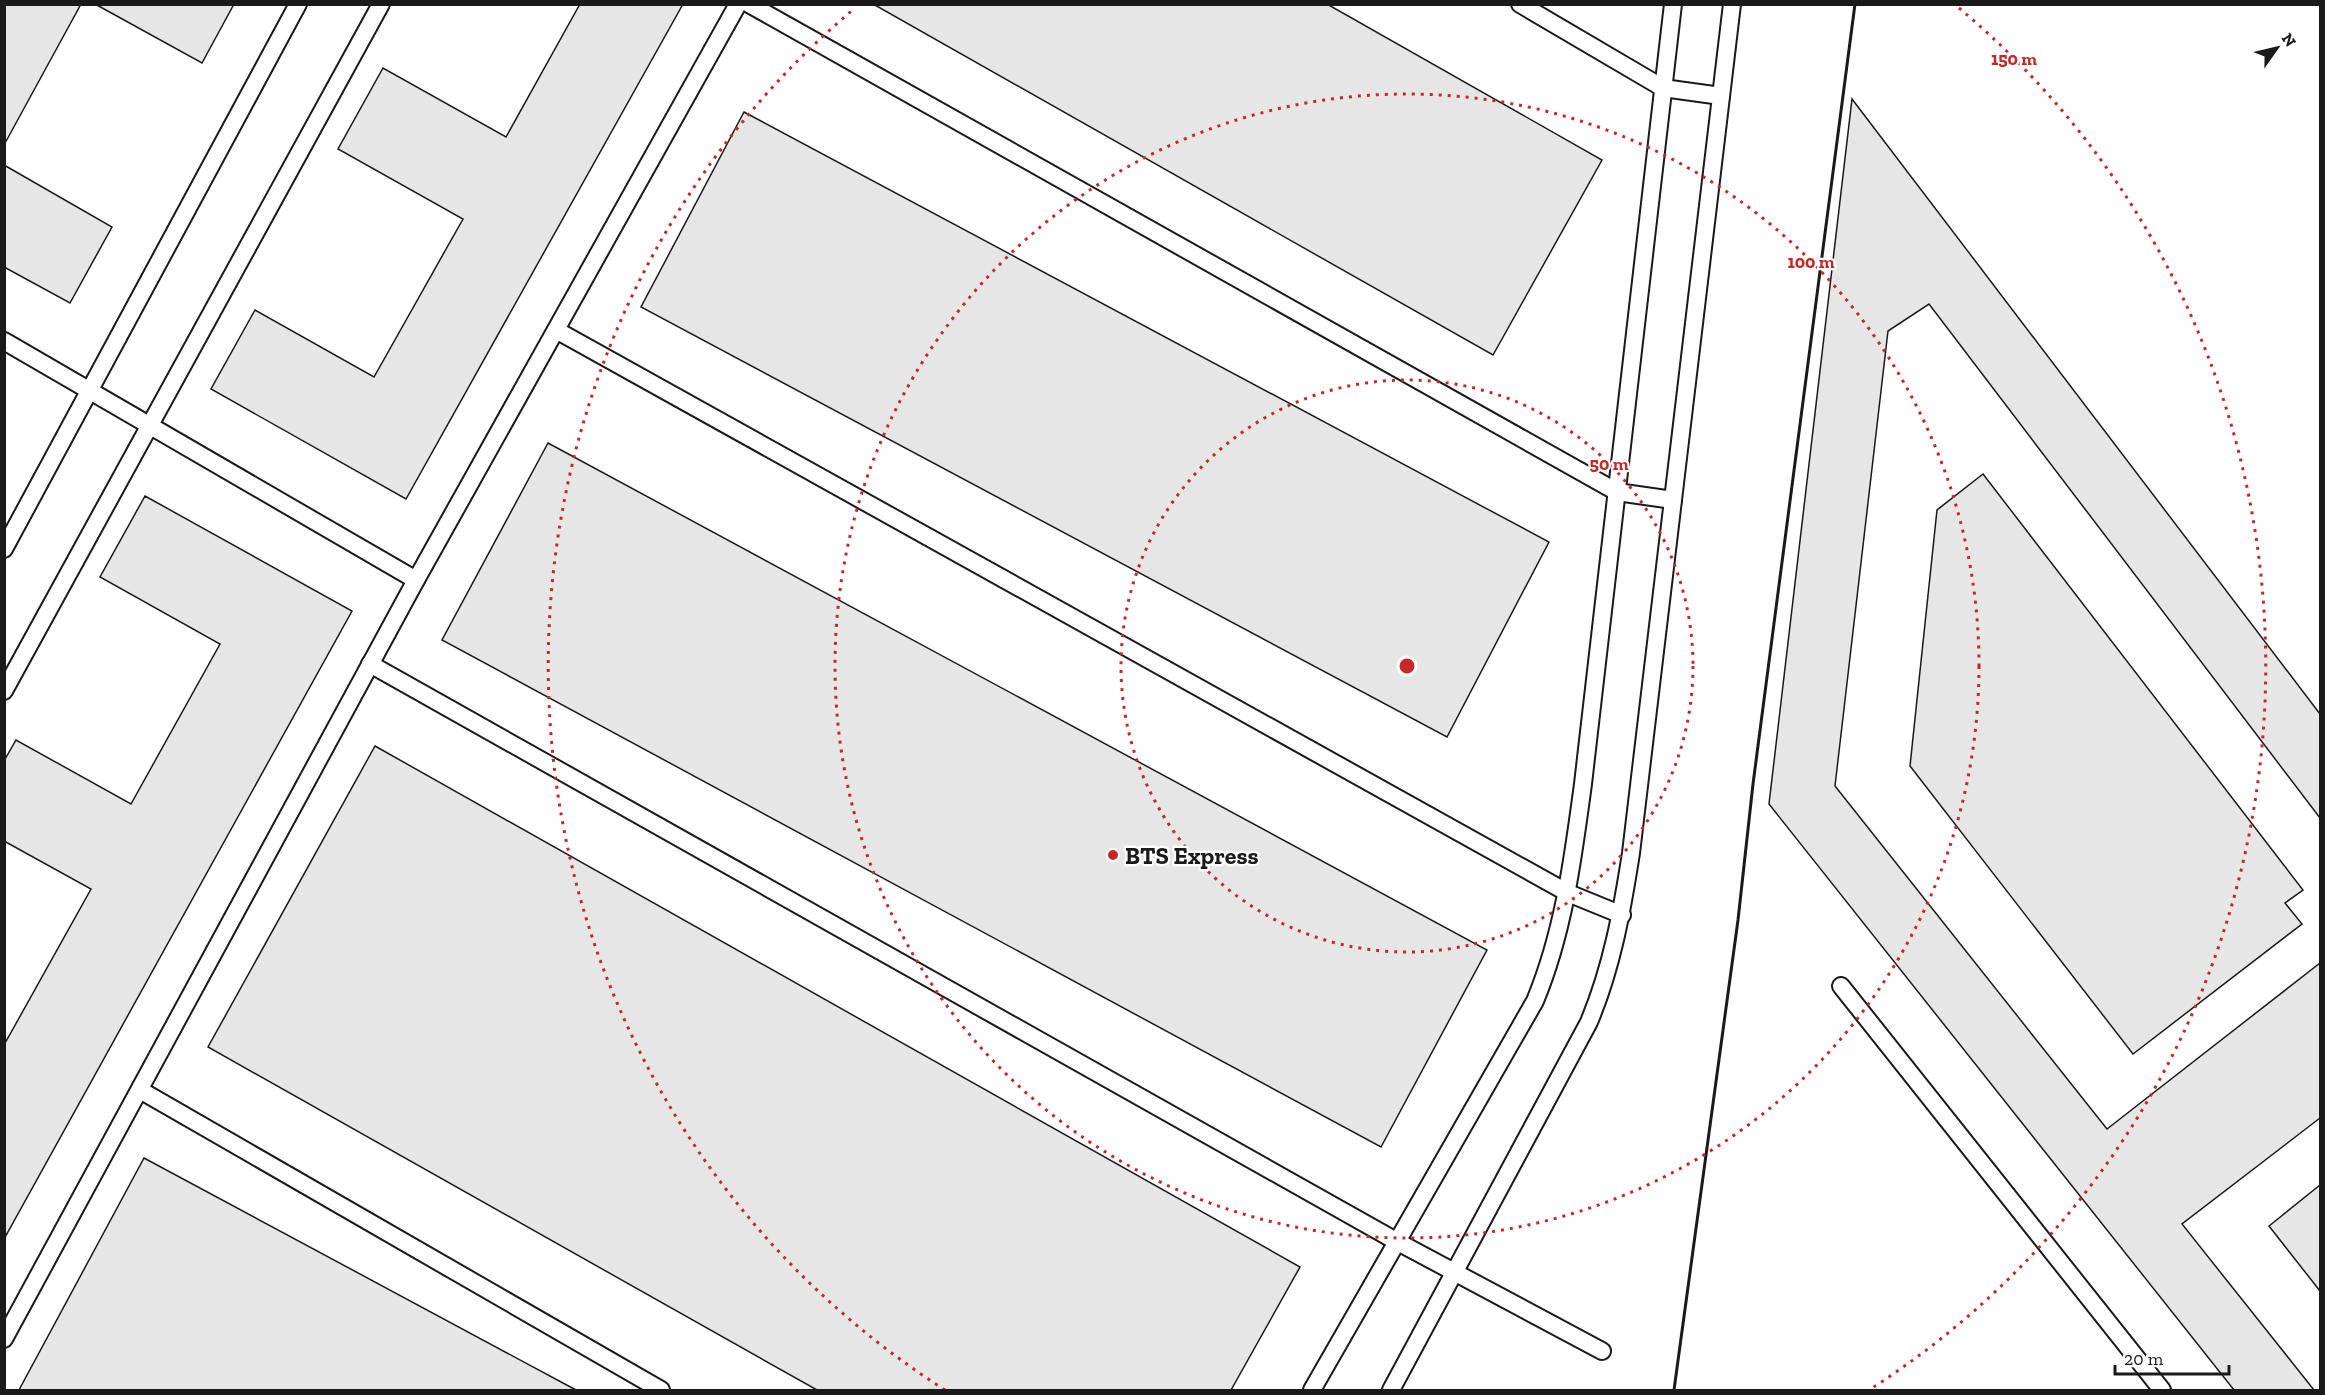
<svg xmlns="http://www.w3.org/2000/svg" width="2325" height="1395" font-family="'Zilla Slab',serif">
<rect width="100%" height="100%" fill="#fff"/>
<g fill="#e6e6e6" stroke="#1a1a1a" stroke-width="1.5">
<polygon points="4,4 81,4 4,145"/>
<polygon points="95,4 234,4 202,63"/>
<polygon points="580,4 683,4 406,499 211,389 255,310 374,377 463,219 338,149 383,68 506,137"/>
<polygon points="873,4 1327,4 1602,160 1493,355"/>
<polygon points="1852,99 2320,714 2320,818 1929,304 1888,331 1835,786 2107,1129 2320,963 2320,1118 2182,1224 2314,1390 2234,1390 1769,804"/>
<polygon points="744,112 1549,542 1447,737 641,307"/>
<polygon points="4,165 112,227 70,303 4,267"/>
<polygon points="548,443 1487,950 1381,1147 442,640"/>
<polygon points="1983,474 2303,890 2285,903 2302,924 2133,1054 1910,766 1937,510"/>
<polygon points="145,496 352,611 4,1239 4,1045 91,889 4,841 4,761 16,740 131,804 220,644 100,577"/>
<polygon points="375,746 1300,1267 1231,1390 817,1390 208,1047"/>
<polygon points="144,1158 576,1390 19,1390"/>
<polygon points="2320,1185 2320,1291 2269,1226"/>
</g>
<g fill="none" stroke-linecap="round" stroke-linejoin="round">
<defs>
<g id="lane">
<polyline points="749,4 1617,492 1673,500"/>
<polyline points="1520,4 1663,88 1721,96"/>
<polyline points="556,330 1568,893 1622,915"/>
<polyline points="4,341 416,580"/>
<polyline points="4,549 298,4"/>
<polyline points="370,664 1396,1241 1602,1351"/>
<polyline points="4,691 381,4"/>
<polyline points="1841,986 2162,1390"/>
<polyline points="140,1090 661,1390"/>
<polyline points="4,1339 416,580 738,4"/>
<path d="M1312,1390l223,-389c29,-70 38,-143 48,-217l90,-780"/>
<path d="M1391,1390l198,-368c23,-55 33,-111 42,-169l101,-849"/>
</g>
</defs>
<use href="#lane" stroke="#1a1a1a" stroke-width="20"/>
<use href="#lane" stroke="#fff" stroke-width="16"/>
<polyline stroke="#1a1a1a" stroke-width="3" points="1674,1390 1738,920 1753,784 1855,4"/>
</g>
<g fill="none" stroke="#c62828" stroke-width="3" stroke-dasharray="3 6">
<circle cx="1407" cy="666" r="286"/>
<circle cx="1407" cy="666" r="572"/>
<path d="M945 1390A859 859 0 0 1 855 8M1959 8A859 859 0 0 1 1869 1390"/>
</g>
<circle fill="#c62828" stroke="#fff" stroke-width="2" cx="1113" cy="855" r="6"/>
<g text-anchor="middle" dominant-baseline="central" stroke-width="4.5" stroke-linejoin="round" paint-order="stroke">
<g font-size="24" font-weight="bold" fill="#1a1a1a" stroke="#fff" text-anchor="start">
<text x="1125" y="855">BTS Express</text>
</g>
</g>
<circle cx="1407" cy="666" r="9" fill="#c62828" stroke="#fff" stroke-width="3"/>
<g font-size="18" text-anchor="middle" font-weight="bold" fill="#c62828" stroke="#fff" stroke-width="4.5" stroke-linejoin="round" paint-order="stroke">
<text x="2014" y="65">150 m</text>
<text x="1811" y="268">100 m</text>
<text x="1609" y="470">50 m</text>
</g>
<rect width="2325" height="1395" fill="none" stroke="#1a1a1a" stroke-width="12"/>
<g transform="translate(2277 48) rotate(56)" stroke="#ffffff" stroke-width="4.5" paint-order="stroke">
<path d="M0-4.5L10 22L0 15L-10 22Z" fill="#1a1a1a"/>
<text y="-9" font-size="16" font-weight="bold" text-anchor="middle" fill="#1a1a1a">N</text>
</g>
<path d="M2115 1365v9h114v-9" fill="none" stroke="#1a1a1a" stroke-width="3"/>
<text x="2124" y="1365" font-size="18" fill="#1a1a1a" stroke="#ffffff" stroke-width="4.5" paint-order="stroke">20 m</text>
</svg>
